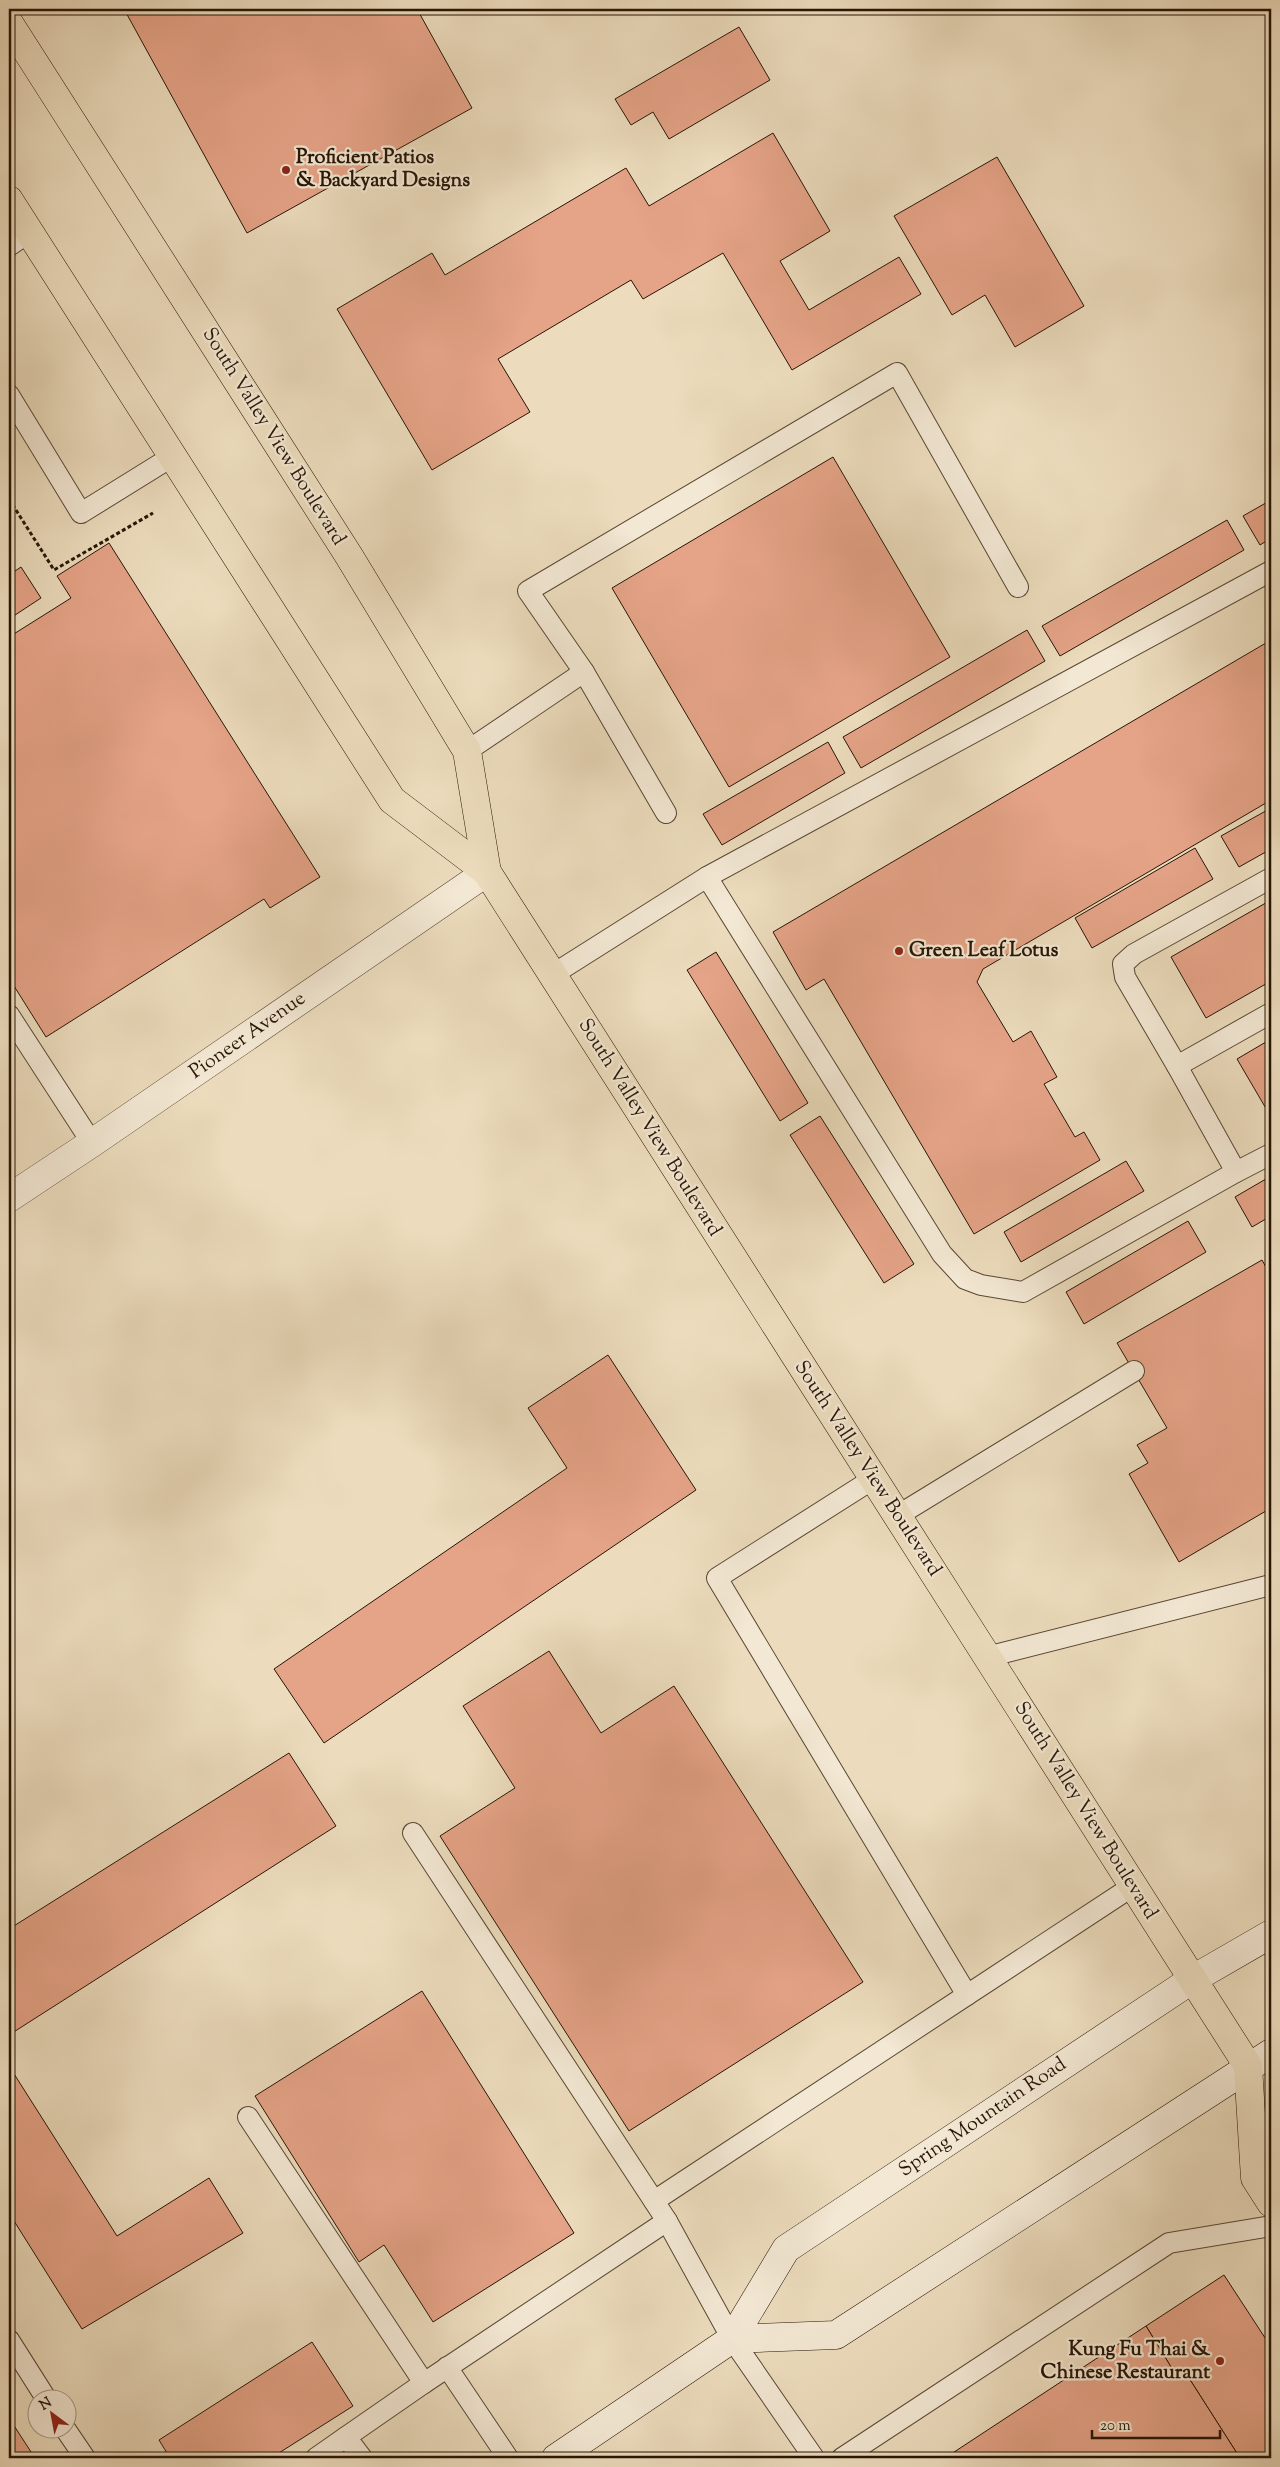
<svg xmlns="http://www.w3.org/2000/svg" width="1280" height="2467" font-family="'Sorts Mill Goudy',serif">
<rect width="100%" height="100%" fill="#ecdcbd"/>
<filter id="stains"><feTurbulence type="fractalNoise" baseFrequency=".004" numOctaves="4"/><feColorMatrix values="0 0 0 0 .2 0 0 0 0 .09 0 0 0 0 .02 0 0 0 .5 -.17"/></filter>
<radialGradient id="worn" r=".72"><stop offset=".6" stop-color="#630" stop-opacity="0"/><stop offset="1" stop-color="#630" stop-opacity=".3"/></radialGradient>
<g fill="#e5a387" stroke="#271505">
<polygon points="124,9 417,9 472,108 247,233"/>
<polygon points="739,27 770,80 669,139 653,112 631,125 615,99"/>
<polygon points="773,133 830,231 780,261 809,310 899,257 921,294 792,370 723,253 643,299 631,280 498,359 530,412 432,470 337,309 432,253 445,275 626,168 649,206"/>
<polygon points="997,157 1084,306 1015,347 985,295 952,315 894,216"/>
<polygon points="833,457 950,657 729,787 612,588"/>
<polygon points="1271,500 1271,538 1260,545 1243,516"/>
<polygon points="1227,520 1244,550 1060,656 1042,626"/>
<polygon points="109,543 320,877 270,908 264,899 46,1037 9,978 9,637 71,598 57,576"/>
<polygon points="21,567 41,598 9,619 9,575"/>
<polygon points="1027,630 1045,661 861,768 843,737"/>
<polygon points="1271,640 1271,800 983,969 977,982 1013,1042 1031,1031 1057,1077 1044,1084 1075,1137 1084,1132 1100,1160 974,1234 824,979 806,990 773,932"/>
<polygon points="828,742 845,773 722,845 703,814"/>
<polygon points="1271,808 1271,849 1239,867 1221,836"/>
<polygon points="1195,848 1213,879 1092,948 1075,918"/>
<polygon points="1271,900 1271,981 1206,1018 1171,957"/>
<polygon points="716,952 808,1103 780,1121 687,970"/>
<polygon points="1271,1039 1271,1117 1237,1059"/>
<polygon points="820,1116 914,1264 884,1283 790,1135"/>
<polygon points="1126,1161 1144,1191 1021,1262 1004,1232"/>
<polygon points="1271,1176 1271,1216 1252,1227 1235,1197"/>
<polygon points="1188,1221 1206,1252 1084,1324 1066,1292"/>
<polygon points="1262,1260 1271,1276 1271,1508 1179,1562 1129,1474 1148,1463 1137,1445 1167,1428 1117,1343"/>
<polygon points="608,1355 696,1490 324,1743 274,1669 567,1468 528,1408"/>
<polygon points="549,1651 601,1733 674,1686 863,1982 629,2131 440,1836 515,1788 463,1706"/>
<polygon points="289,1753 336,1826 9,2035 9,1929"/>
<polygon points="422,1991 574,2233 433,2322 384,2245 359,2262 255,2096"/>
<polygon points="9,2066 117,2236 209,2178 243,2233 82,2329 9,2213"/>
<polygon points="1224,2275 1271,2347 1271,2458 1240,2458 1187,2375 1179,2380 1146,2326"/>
<polygon points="1146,2326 1179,2380 1187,2375 1240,2458 945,2458"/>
<polygon points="312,2342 353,2406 271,2458 170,2458 159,2440"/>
<polygon points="9,2418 35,2458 9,2458"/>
</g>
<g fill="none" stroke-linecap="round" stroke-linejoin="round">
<defs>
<g id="service">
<polyline points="9,246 29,232"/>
<polyline points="9,395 81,513 173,456"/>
<polyline points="584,672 666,813"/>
<polyline points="467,751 584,672 528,591 897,373 1018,587"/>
<polyline points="707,877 942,1254 965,1279 981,1285 1023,1292 1236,1172 1177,1066 1271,1013"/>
<polyline points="552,975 707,877 1271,571"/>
<polyline points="9,1015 92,1143"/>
<polyline points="1177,1066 1125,977 1123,964 1134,954 1271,878"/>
<polyline points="1236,1172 1271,1154"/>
<polyline points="873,1479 717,1578 967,1995 1133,1886"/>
<polyline points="897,1516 1134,1371"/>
<polyline points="987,1657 1271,1585"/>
<polyline points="413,1833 667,2221 732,2339 814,2458"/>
<polyline points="248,2117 424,2383 667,2221"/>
<polyline points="654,2201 967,1995"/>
<polyline points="9,2340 47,2400"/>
<polyline points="447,2367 508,2458"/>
<polyline points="66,2430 85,2458"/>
<polyline points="316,2458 346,2437"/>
<polyline points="362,2458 346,2437 424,2383"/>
<polyline points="842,2458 1169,2243 1271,2226"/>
</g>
<polyline id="minor" points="9,1198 92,1143 487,872"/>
<g id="secondary">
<polyline points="732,2339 836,2335 1271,2053"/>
<polyline points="556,2458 732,2339 786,2249 1193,1979 1271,1934"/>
</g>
<g id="primary">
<polyline points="9,23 349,556 467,751 487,872"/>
<polyline points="9,200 392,800 487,872 1248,2066 1255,2178 1271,2203"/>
</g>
</defs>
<use href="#service" stroke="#584733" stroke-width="22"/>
<use href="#minor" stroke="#584733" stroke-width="29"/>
<use href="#secondary" stroke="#271505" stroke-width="29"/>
<use href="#primary" stroke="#271505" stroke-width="29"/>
<polyline stroke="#271505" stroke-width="3" stroke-dasharray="4 2.5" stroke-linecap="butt" points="9,499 54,570 153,513"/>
<use href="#service" stroke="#f3e8d4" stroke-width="20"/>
<use href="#minor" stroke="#f3e8d4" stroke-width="28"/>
<use href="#secondary" stroke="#f3e8d4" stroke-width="28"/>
<use href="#primary" stroke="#ecdcbd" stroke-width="28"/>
</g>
<g fill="#8f2418" stroke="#f3e8d4" stroke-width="2">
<circle cx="286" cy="170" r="5"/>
<circle cx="899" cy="951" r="5"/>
<circle cx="1220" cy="2361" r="5"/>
</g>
<g text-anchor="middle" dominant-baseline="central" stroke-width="4.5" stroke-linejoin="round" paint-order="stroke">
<g font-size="20" font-weight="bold" fill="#271505" stroke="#f3e8d4" text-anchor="start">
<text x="296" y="158">Proficient Patios<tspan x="296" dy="23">&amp; Backyard Designs</tspan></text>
<text x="909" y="951">Green Leaf Lotus</text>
<text x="1210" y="2350" text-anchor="end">Kung Fu Thai &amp;<tspan x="1210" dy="23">Chinese Restaurant</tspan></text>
</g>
<g font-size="20" fill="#271505" stroke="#f3e8d4">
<text transform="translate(273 437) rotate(58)">South Valley View Boulevard</text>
<text transform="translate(248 1036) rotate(-35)">Pioneer Avenue</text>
<text transform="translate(649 1128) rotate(58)">South Valley View Boulevard</text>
<text transform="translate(867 1469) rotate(57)">South Valley View Boulevard</text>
<text transform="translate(1085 1811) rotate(58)">South Valley View Boulevard</text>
<text transform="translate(983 2118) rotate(-34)">Spring Mountain Road</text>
</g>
</g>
<rect width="1280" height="2467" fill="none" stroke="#ecdcbd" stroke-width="30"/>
<rect x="10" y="10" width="1260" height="2447" fill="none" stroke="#271505" stroke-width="2.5"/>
<rect x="15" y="15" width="1250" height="2437" fill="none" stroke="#271505"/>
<g transform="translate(52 2414) rotate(328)"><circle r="24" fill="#f3e8d4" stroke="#a19481"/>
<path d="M0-4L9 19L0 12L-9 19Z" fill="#8f2418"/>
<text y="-8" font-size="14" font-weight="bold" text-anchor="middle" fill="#271505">N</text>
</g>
<path d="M1092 2430v8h128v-8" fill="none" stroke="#271505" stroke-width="2.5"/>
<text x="1100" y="2430" font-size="15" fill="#271505" stroke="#f3e8d4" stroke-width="4" paint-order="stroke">20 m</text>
<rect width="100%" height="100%" filter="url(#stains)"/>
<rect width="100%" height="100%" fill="url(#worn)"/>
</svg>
